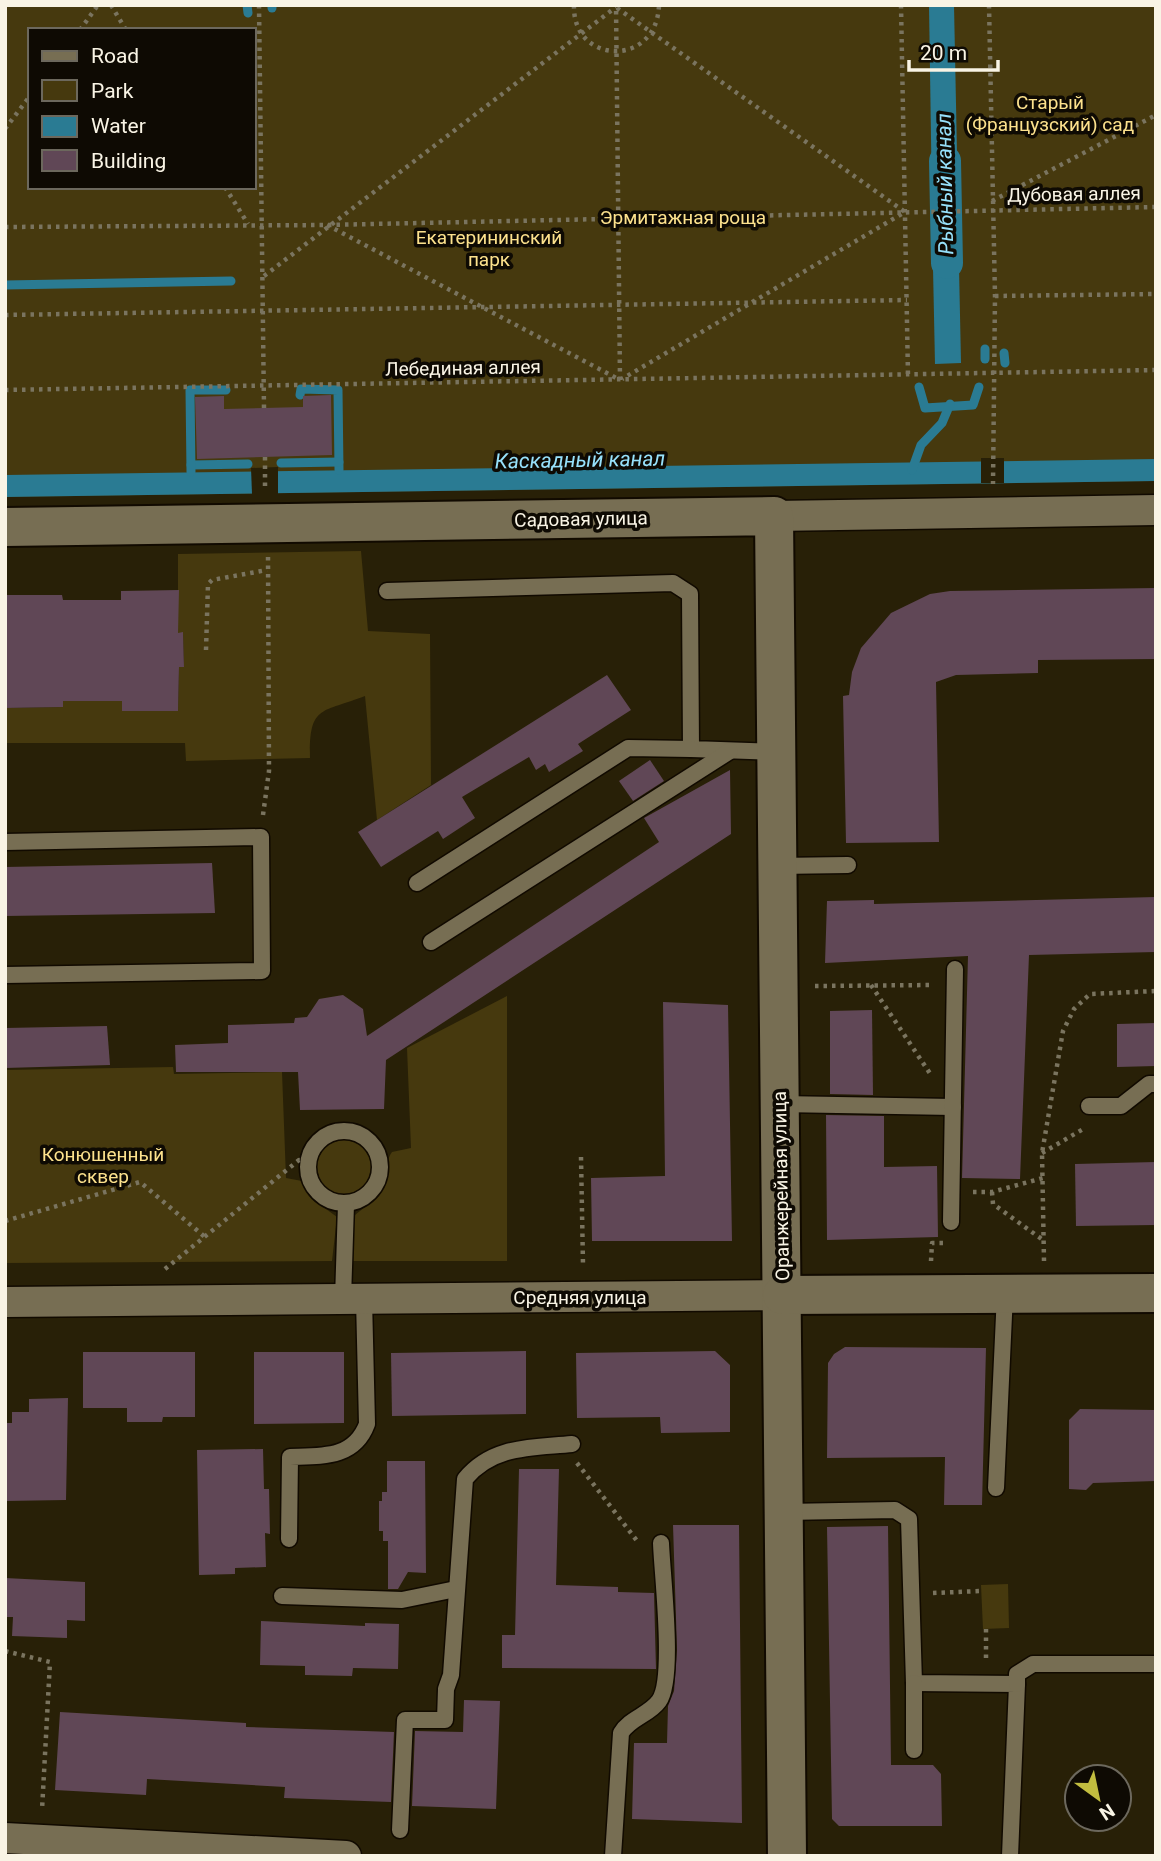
<svg xmlns="http://www.w3.org/2000/svg" width="1161" height="1861" font-family="Roboto,sans-serif">
<rect width="100%" height="100%" fill="#282007"/>
<g fill="#46390e" fill-rule="evenodd">
<path d="M5,5h1151v476l-1151,16zM30,30h224v157h-224z"/>
<path d="M361,551l7,80 62,3 1,151 -54,35 -12,-124c-44,17 -56,9 -55,62l-124,3 -1,-18h-180v-35l58,-1v-6h59l1,10h55l1,-44 5,-1 -1,-33h-5v-79z"/>
<path d="M507,996v265h-155l2,-45c16,-13 28,-21 32,-43 2,-9 1,-14 6,-21l19,-4 -4,-100z"/>
<polygon points="173,1067 174,1074 282,1072 286,1178 302,1181 311,1198 337,1217 332,1261 5,1263 5,1070"/>
<circle cx="344" cy="1167" r="27"/>
<polygon points="1008,1584 1009,1628 983,1629 981,1585"/>
</g>
<g fill="#2a7b93">
<polygon points="929,5 954,5 958,203 932,203"/>
<polygon points="958,219 961,363 935,364 932,220"/>
<polygon points="1156,459 1156,481 5,497 5,475"/>
</g>
<g fill="#282007">
<rect x="981" y="458" width="23" height="25"/>
<polygon points="278,467 278,494 252,494 251,468"/>
</g>
<g fill="none" stroke-linecap="round" stroke-linejoin="round">
<g stroke="#2a7b93" stroke-width="9">
<polyline points="247,5 248,13"/>
<polyline points="272,8 272,5"/>
<polyline points="5,285 231,281"/>
<polyline points="985,349 985,359"/>
<polyline points="1004,353 1005,363"/>
<polyline points="919,387 925,408 973,405 979,387"/>
<polyline points="300,395 301,389 338,390 339,470"/>
<polyline points="281,463 339,462"/>
<polyline points="191,465 248,464"/>
<polyline points="912,470 921,445 942,423 950,404"/>
<polyline points="191,472 190,390 226,390"/>
</g>
<polyline stroke="#2a7b93" stroke-width="32" points="945,161 947,263"/>
</g>
<g fill="#604756">
<polygon points="331,395 332,455 197,459 195,397 224,396 224,409 303,407 303,396"/>
<polygon points="1156,588 1156,659 1038,660 1038,673 956,675 936,682 939,842 846,843 843,696 849,695 852,672 861,648 891,613 930,594 950,591"/>
<polygon points="179,590 178,633 183,632 184,667 179,667 178,711 122,711 122,701 63,701 63,707 5,708 5,595 62,595 63,600 121,600 121,591"/>
<polygon points="607,675 631,710 578,744 583,751 549,772 545,764 536,770 529,757 462,797 475,818 443,839 438,831 381,867 358,832"/>
<polygon points="650,760 664,781 633,801 619,781"/>
<polygon points="730,770 731,834 386,1060 384,1109 300,1110 298,1072 176,1072 175,1045 228,1043 228,1025 294,1023 295,1018 307,1017 319,999 343,995 363,1009 367,1036 659,842 644,818"/>
<polygon points="212,863 215,913 5,916 5,867"/>
<polygon points="1156,897 1156,952 1029,955 1020,1179 962,1178 968,956 825,963 827,901 874,900 874,904"/>
<polygon points="663,1002 728,1005 732,1241 592,1241 591,1178 665,1176"/>
<polygon points="872,1010 873,1095 830,1094 830,1011"/>
<polygon points="1156,1023 1156,1066 1117,1067 1117,1024"/>
<polygon points="107,1026 110,1065 5,1068 5,1028"/>
<polygon points="826,1115 884,1116 884,1167 937,1166 938,1237 827,1240"/>
<polygon points="1156,1162 1156,1225 1076,1226 1075,1164"/>
<polygon points="845,1347 986,1348 982,1505 944,1505 945,1457 827,1458 828,1363 834,1354"/>
<polygon points="526,1351 526,1414 392,1416 391,1353"/>
<polygon points="715,1351 730,1365 730,1432 661,1433 660,1417 577,1418 576,1353"/>
<polygon points="83,1352 195,1352 195,1417 163,1417 162,1422 127,1422 127,1408 83,1408"/>
<polygon points="254,1352 344,1352 344,1423 254,1424"/>
<polygon points="68,1398 66,1500 5,1501 5,1423 12,1423 12,1412 29,1412 29,1399"/>
<polygon points="1080,1409 1156,1410 1156,1481 1093,1483 1086,1490 1069,1489 1069,1420"/>
<polygon points="263,1449 264,1489 269,1489 270,1534 265,1533 266,1567 235,1568 235,1574 199,1575 197,1450"/>
<polygon points="387,1461 425,1461 426,1573 408,1572 398,1589 388,1589 388,1541 383,1541 383,1531 379,1531 379,1501 382,1501 382,1492 387,1492"/>
<polygon points="519,1469 559,1469 556,1585 618,1587 618,1592 654,1593 656,1669 502,1668 502,1635 515,1635"/>
<polygon points="673,1525 739,1525 742,1823 632,1819 634,1743 667,1743 668,1706 674,1691 677,1650"/>
<polygon points="888,1526 891,1765 933,1765 941,1774 942,1826 839,1826 832,1819 827,1527"/>
<polygon points="5,1578 85,1582 85,1621 67,1620 67,1638 12,1636 13,1617 5,1617"/>
<polygon points="261,1621 365,1626 365,1623 399,1624 398,1669 353,1668 352,1676 305,1675 305,1666 260,1665"/>
<polygon points="464,1700 500,1701 496,1809 412,1806 415,1731 463,1732"/>
<polygon points="60,1712 246,1723 246,1727 394,1732 391,1802 284,1798 285,1787 147,1779 146,1795 55,1790"/>
</g>
<g fill="none" stroke-linecap="round" stroke-linejoin="round">
<defs>
<g id="lane">
<polyline points="387,591 673,583 690,594 691,749 776,752"/>
<polyline points="5,842 261,837 262,971 5,975"/>
<polyline points="777,866 848,865"/>
<polyline points="417,883 628,748 691,749"/>
<polyline points="431,942 730,751"/>
<polyline points="780,1104 953,1107"/>
<polyline points="1089,1106 1121,1106 1149,1084 1156,1084"/>
<circle cx="344" cy="1167" r="36"/>
<polyline points="951,1222 955,969"/>
<polyline points="343,1299 346,1204"/>
<polyline points="996,1488 1005,1294"/>
<polyline points="785,1512 895,1510 909,1519 914,1683 1017,1684 1010,1856"/>
<path d="M289,1539l1,-82c31,-1 64,2 77,-33l-3,-125"/>
<polyline points="282,1596 402,1600 456,1589"/>
<polyline points="914,1683 914,1750"/>
<polyline points="1017,1684 1017,1674 1033,1664 1156,1664"/>
<path d="M400,1830l5,-110h40l1,-31 5,-14 14,-196c28,-34 68,-31 107,-35"/>
<path d="M613,1856l8,-123c9,-15 28,-18 38,-32 16,-22 3,-127 2,-158"/>
</g>
<g id="street">
<polyline points="774,516 1156,510"/>
<polyline points="5,1302 782,1295"/>
<polyline points="5,1838 346,1856"/>
</g>
<g id="secondary">
<polyline points="5,527 774,516 787,1856"/>
<polyline points="782,1295 1156,1293"/>
</g>
</defs>
<use href="#lane" stroke="#110a00" stroke-width="19"/>
<use href="#street" stroke="#110a00" stroke-width="33"/>
<use href="#secondary" stroke="#110a00" stroke-width="42"/>
<g stroke="#7a745f" stroke-width="4.5" stroke-dasharray="3.5 5" stroke-linecap="butt">
<polyline points="111,5 126,30"/>
<polyline points="259,5 264,408"/>
<path d="M574,5c-2,60 83,63 85,0"/>
<polyline points="901,5 908,376"/>
<polyline points="989,5 995,296 993,484"/>
<polyline points="617,8 905,212 622,379"/>
<polyline points="80,30 98,5"/>
<polyline points="5,129 30,96"/>
<polyline points="225,187 248,224"/>
<polyline points="992,201 1156,115"/>
<polyline points="327,225 620,380 616,5"/>
<polyline points="5,227 327,225 1156,207"/>
<polyline points="264,276 616,7"/>
<polyline points="995,296 1156,294"/>
<polyline points="5,315 907,300"/>
<polyline points="5,390 1156,370"/>
<polyline points="265,457 265,491"/>
<polyline points="206,650 208,584 212,580 267,570"/>
<polyline points="263,815 269,771 268,555"/>
<polyline points="871,985 931,1075"/>
<polyline points="815,986 933,985"/>
<polyline points="1042,1153 1085,1128"/>
<polyline points="581,1157 583,1265"/>
<polyline points="973,1192 992,1192 1043,1178"/>
<polyline points="992,1192 993,1204 1043,1240"/>
<polyline points="5,1221 140,1182 205,1237"/>
<polyline points="931,1261 932,1243 943,1243"/>
<polyline points="1044,1261 1042,1153 1063,1031 1074,1009 1090,994 1156,991"/>
<polyline points="165,1269 299,1160 308,1160"/>
<polyline points="577,1463 638,1542"/>
<polyline points="933,1593 981,1591"/>
<polyline points="986,1629 986,1663"/>
<polyline points="5,1651 50,1662 42,1810"/>
</g>
<use href="#lane" stroke="#776e53" stroke-width="16"/>
<use href="#street" stroke="#776e53" stroke-width="30"/>
<use href="#secondary" stroke="#776e53" stroke-width="38"/>
</g>
<g text-anchor="middle" dominant-baseline="central" stroke-width="7" stroke-linejoin="round" paint-order="stroke">
<g font-size="19" fill="#fde28d" stroke="#0e0a03">
<text x="1050" y="102">Старый<tspan x="1050" dy="22">(Французский) сад</tspan></text>
<text x="683" y="217">Эрмитажная роща</text>
<text x="489" y="237">Екатерининский<tspan x="489" dy="22">парк</tspan></text>
<text x="103" y="1154">Конюшенный<tspan x="103" dy="22">сквер</tspan></text>
</g>
<g font-size="19" fill="#f9f4e5" stroke="#0e0a03">
<text transform="translate(1074 194) rotate(-1)">Дубовая аллея</text>
<text transform="translate(463 368) rotate(-1)">Лебединая аллея</text>
<text transform="translate(581 519) rotate(-1)">Садовая улица</text>
<text transform="translate(781 1186) rotate(-91)">Оранжерейная улица</text>
<text x="580" y="1297">Средняя улица</text>
</g>
<g font-size="21" font-style="italic" fill="#97e1fb" stroke="#0e0a03">
<text transform="translate(945 184) rotate(-91)">Рыбный канал</text>
<text transform="translate(580 460) rotate(-1)">Каскадный канал</text>
</g>
</g>
<rect width="1161" height="1861" fill="none" stroke="#f9f4e5" stroke-width="14"/>
<rect x="28" y="28" width="228" height="161" fill="#0e0a03" stroke="#6c685d" stroke-width="2"/>
<rect x="42" y="51" width="35" height="10" fill="#776e53" stroke="#6c685d" stroke-width="2"/>
<text x="91" y="63" font-size="21" fill="#f9f4e5">Road</text>
<rect x="42" y="80" width="35" height="21" fill="#46390e" stroke="#6c685d" stroke-width="2"/>
<text x="91" y="98" font-size="21" fill="#f9f4e5">Park</text>
<rect x="42" y="116" width="35" height="21" fill="#2a7b93" stroke="#6c685d" stroke-width="2"/>
<text x="91" y="133" font-size="21" fill="#f9f4e5">Water</text>
<rect x="42" y="150" width="35" height="21" fill="#604756" stroke="#6c685d" stroke-width="2"/>
<text x="91" y="168" font-size="21" fill="#f9f4e5">Building</text>
<g transform="translate(1098 1798) rotate(147)"><circle r="33" fill="#0e0a03" stroke="#6c685d" stroke-width="2"/>
<path d="M0-5L12 26L0 18L-12 26Z" fill="#c2bd3f"/>
<text y="-10" font-size="19" font-weight="bold" text-anchor="middle" fill="#f9f4e5">N</text>
</g>
<path d="M909 60v10h89v-10" fill="none" stroke="#f9f4e5" stroke-width="3.5"/>
<text x="920" y="60" font-size="21" fill="#f9f4e5" stroke="#0e0a03" stroke-width="5" paint-order="stroke">20 m</text>
</svg>
